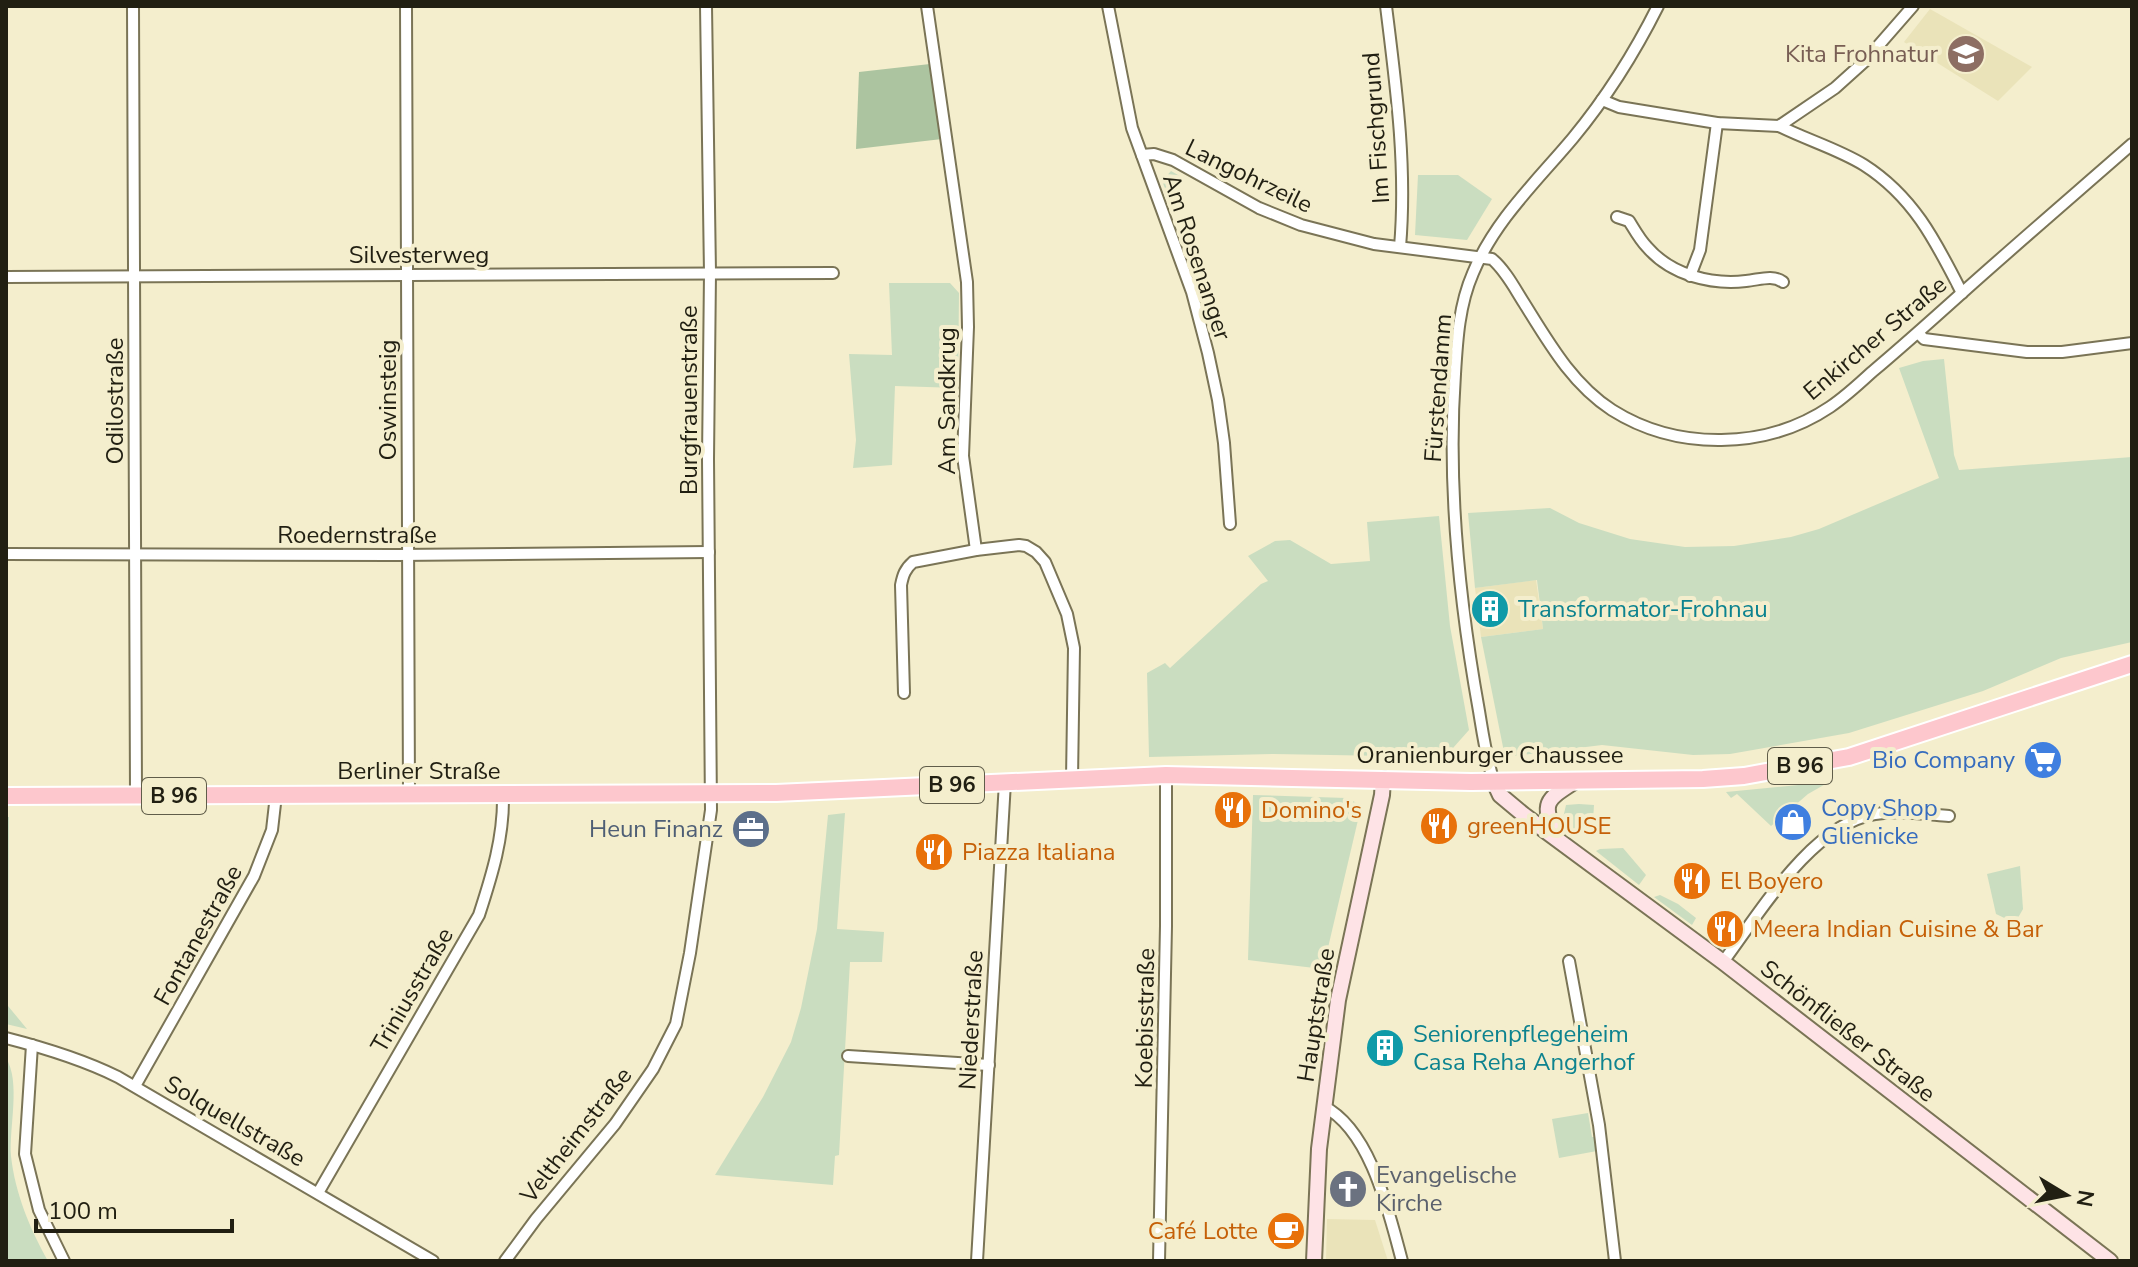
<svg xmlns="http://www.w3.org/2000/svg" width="2138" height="1267" font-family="'Nunito Sans',sans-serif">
<rect width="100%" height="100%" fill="#f4eecd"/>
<g fill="#eae3b9">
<polygon points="1930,9 2032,67 1998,101 1904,42"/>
<polygon points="1536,580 1543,629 1481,637 1475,588"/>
<polygon points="1327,1219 1375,1220 1388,1261 1326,1261"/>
</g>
<g fill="#caddc0">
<polygon points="1171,171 1185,179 1167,193 1162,181"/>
<polygon points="1418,175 1458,175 1492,199 1467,240 1415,235"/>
<polygon points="889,283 950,283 959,293 958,388 895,386 892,465 853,468 856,440 849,354 892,355"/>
<polygon points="1944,359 1954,455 1959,470 2132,457 2132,642 2061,658 1983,691 1849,733 1730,754 1693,755 1602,745 1505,757 1481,637 1543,629 1537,580 1475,588 1468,513 1550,508 1579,523 1630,539 1685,547 1734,546 1791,537 1819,529 1939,478 1899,368 1923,361"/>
<polygon points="1439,516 1450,626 1469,730 1445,757 1273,754 1149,757 1147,673 1165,663 1170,668 1261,584 1268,581 1248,556 1275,541 1290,540 1331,564 1370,561 1367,522"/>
<polygon points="1829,782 1808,794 1771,826 1737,794 1731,798 1726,792"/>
<polygon points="1253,795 1346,798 1357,803 1358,820 1323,969 1248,960"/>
<polygon points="1579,804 1594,805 1592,835 1581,835 1567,824 1563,818 1566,805"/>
<polygon points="845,813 837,929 884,932 882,962 850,962 839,1155 835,1156 833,1185 715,1175 763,1097 791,1042 801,1008 817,929 828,815"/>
<polygon points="6,817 9,817 8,1006 27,1029 6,1024"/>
<polygon points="1623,848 1646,875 1639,885 1596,851 1600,849"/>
<polygon points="2020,866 2023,909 2015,923 1996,914 1987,874"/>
<polygon points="1660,895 1678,904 1696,918 1692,925 1654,897"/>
<path d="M6,1058c15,24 3,69 5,98 4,37 19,73 37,105h-42z"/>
<polygon points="1588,1113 1592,1137 1595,1137 1597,1151 1559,1158 1552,1119"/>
</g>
<polygon fill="#acc4a0" points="930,64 942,139 856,149 859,72"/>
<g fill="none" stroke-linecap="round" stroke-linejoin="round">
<defs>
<g id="street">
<polyline points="133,6 136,796"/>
<polyline points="406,6 409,795"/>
<polyline points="927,6 967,282 968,327 963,456 976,550"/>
<polyline points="1108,6 1132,128 1192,292 1208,353 1218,400 1224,443 1230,524"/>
<path d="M1386,6c10,80 21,160 14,241"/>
<polyline points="1602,100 1619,107 1717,123 1779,126 1835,88 1865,61 1913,6"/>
<path d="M1779,126c28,14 59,23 85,39 50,32 72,77 98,128"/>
<path d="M1142,155l12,-1 19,6 86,48 42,17 73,19 118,15c14,12 23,30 32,44 25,40 48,81 88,107 65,41 154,40 218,-3 15,-10 29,-23 42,-35 31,-26 61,-53 91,-80 56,-50 113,-99 169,-148"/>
<path d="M1617,217l12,4c5,8 11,19 18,26 24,28 64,38 99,34 13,-1 26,-7 37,1"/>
<polyline points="1690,276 1700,250 1717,123"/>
<polyline points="6,277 833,273"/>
<polyline points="1918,333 1924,339 2027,352 2062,352 2132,343"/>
<polyline points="6,554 397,555 709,552"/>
<path d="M904,693l-3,-108c2,-10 4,-16 12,-23l63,-12 43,-5 7,1 10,6 9,10 22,52 7,34 -2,131"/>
<path d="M1494,782c-8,-24 -11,-47 -15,-71 -20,-111 -32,-224 -24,-337 2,-34 4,-69 18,-101 22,-53 64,-92 100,-135 33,-40 62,-86 85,-132"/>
<polyline points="1569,961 1599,1125 1615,1261"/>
<path d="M1723,962c36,-48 89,-138 152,-148 24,-4 50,0 74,2"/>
<path d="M6,1038c39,10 76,21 112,39l315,184"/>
<polyline points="32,1045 25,1154 39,1210 64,1261"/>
<polyline points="848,1056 989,1065"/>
<polyline points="135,1086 254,876 272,830 276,795"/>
<path d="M1323,1106c48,24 66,107 79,155"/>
<path d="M318,1193l161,-278c13,-40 25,-78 24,-121"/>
<polyline points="505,1261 536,1219 615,1124 653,1069 676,1024 690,953 711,810 708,459 710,273 706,6"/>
<polyline points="977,1261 1005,782"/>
<polyline points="1159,1261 1166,926 1166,775"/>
</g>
<g id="secondary">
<polyline points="1494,782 1500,795 1524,815 1723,962 2110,1261"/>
<path d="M1556,835c-15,-32 -10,-35 18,-53"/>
<polyline points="1314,1261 1319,1149 1338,1000 1382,795 1383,779"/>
</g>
<polyline id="primary" points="6,796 776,793 1166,775 1471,782 1703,779 1744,776 1849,757 2132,664"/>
</defs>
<use href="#street" stroke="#7a7456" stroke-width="14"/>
<use href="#secondary" stroke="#7a7456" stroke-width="18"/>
<use href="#primary" stroke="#fff" stroke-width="20"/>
<use href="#street" stroke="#fff" stroke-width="10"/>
<use href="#secondary" stroke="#fee3e6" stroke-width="14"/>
<use href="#primary" stroke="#fdc7cd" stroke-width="16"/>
</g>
<defs>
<symbol id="school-disc" viewBox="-11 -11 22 22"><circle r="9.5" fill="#8d6e63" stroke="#f4eecd"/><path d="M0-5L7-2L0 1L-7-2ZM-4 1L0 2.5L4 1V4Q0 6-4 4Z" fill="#fff"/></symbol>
<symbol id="building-disc" viewBox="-11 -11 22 22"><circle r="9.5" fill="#0f9aa8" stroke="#f4eecd"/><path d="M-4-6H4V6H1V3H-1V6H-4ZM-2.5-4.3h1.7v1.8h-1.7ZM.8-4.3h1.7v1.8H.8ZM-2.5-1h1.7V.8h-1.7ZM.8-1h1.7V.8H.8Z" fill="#fff"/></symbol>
<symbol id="supermarket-disc" viewBox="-11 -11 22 22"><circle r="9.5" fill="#3f7fe0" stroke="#f4eecd"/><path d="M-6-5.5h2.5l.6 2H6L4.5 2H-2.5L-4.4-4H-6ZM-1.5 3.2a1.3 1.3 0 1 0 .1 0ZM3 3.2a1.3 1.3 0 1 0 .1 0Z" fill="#fff"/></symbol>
<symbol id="restaurant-disc" viewBox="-11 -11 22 22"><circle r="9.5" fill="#e8710a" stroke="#f4eecd"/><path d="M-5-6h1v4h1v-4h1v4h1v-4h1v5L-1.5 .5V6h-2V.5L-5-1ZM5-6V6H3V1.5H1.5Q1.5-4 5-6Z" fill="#fff"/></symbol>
<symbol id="shop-disc" viewBox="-11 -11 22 22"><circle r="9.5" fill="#3f7fe0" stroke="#f4eecd"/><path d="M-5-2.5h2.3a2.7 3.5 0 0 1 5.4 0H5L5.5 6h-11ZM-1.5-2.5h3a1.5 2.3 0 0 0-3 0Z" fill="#fff"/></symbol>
<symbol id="office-disc" viewBox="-11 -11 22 22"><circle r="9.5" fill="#5c6f8a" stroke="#f4eecd"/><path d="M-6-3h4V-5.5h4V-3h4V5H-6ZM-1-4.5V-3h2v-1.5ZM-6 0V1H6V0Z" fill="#fff"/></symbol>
<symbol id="church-disc" viewBox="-11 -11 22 22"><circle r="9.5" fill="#6b7280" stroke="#f4eecd"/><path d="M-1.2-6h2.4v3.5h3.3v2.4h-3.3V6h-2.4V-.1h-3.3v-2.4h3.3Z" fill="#fff"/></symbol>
<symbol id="cafe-disc" viewBox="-11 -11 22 22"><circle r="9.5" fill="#e8710a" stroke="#f4eecd"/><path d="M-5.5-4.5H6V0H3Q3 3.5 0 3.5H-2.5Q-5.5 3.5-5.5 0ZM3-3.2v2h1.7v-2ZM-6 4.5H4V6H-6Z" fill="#fff"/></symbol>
</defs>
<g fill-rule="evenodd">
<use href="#school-disc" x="1944" y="32" width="44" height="44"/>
<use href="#building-disc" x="1468" y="587" width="44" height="44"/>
<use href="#supermarket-disc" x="2021" y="738" width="44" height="44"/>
<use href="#restaurant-disc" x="1211" y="788" width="44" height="44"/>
<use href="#shop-disc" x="1771" y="800" width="44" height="44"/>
<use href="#restaurant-disc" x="1417" y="804" width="44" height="44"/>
<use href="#office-disc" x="729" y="807" width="44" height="44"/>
<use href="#restaurant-disc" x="912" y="830" width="44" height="44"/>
<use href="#restaurant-disc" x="1670" y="859" width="44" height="44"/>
<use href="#restaurant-disc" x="1703" y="907" width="44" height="44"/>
<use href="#building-disc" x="1363" y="1026" width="44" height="44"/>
<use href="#church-disc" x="1326" y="1167" width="44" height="44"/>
<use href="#cafe-disc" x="1264" y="1209" width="44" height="44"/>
</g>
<g text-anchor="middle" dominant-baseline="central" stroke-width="8" stroke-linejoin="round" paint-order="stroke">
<g fill="#f4eecd" stroke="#605d4a" stroke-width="2">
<rect x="1768" y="748" width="64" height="36" rx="6"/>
<rect x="920" y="767" width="64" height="36" rx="6"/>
<rect x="142" y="778" width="64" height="36" rx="6"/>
</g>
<g font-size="22" font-weight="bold" fill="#211f12">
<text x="1800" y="766">B 96</text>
<text x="952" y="785">B 96</text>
<text x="174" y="796">B 96</text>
</g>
<g font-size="24" fill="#785e54" stroke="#f4eecd" text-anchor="end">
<text x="1938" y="54">Kita Frohnatur</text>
</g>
<g font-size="24" fill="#211f12" stroke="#f4eecd">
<text transform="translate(1376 128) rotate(-94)">Im Fischgrund</text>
<text transform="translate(1249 176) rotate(26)">Langohrzeile</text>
<text x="419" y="255">Silvesterweg</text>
<text transform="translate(1197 257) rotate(72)">Am Rosenanger</text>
<text transform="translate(1875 338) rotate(-40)">Enkircher Straße</text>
<text transform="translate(1438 388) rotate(-86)">Fürstendamm</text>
<text transform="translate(388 400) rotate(-90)">Oswinsteig</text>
<text transform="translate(689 400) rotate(-90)">Burgfrauenstraße</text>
<text transform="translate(115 401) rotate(-90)">Odilostraße</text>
<text transform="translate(947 401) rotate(-90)">Am Sandkrug</text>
<text x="357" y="535">Roedernstraße</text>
<text x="1490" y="755">Oranienburger Chaussee</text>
<text x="419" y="771">Berliner Straße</text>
<text transform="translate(198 935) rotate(-61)">Fontanestraße</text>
<text transform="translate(412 990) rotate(-60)">Triniusstraße</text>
<text transform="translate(1316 1015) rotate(-81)">Hauptstraße</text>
<text transform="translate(1145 1018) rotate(-89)">Koebisstraße</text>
<text transform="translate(971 1020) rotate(-87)">Niederstraße</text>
<text transform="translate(1848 1031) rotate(38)">Schönfließer Straße</text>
<text transform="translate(235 1121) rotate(30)">Solquellstraße</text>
<text transform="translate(576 1135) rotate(-52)">Veltheimstraße</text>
</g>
<g font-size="24" fill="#0d838f" stroke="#f4eecd" text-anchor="start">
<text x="1518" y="609">Transformator-Frohnau</text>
<text x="1413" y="1034">Seniorenpflegeheim<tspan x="1413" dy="28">Casa Reha Angerhof</tspan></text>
</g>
<g font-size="24" fill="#366cbe" stroke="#f4eecd" text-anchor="end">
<text x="2015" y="760">Bio Company</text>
<text x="1821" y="808" text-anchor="start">Copy Shop<tspan x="1821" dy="28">Glienicke</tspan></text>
</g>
<g font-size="24" fill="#c56008" stroke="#f4eecd" text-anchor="start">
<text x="1261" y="810">Domino's</text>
<text x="1467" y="826">greenHOUSE</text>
<text x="962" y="852">Piazza Italiana</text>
<text x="1720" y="881">El Boyero</text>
<text x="1753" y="929">Meera Indian Cuisine &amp; Bar</text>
<text x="1258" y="1231" text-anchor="end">Café Lotte</text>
</g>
<g font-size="24" fill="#4e5e75" stroke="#f4eecd" text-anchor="end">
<text x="723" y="829">Heun Finanz</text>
</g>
<g font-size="24" fill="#5b616d" stroke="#f4eecd" text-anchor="start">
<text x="1376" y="1175">Evangelische<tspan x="1376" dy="28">Kirche</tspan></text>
</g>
</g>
<rect width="2138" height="1267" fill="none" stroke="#211f12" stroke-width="16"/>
<g transform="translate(2066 1195) rotate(100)" stroke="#f4eecd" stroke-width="6" paint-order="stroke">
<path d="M0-6L14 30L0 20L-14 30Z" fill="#211f12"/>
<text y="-12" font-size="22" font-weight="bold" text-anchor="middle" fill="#211f12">N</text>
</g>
<path d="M36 1219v12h196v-12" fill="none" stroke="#211f12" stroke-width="4"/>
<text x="48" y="1219" font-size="24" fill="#211f12" stroke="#f4eecd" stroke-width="6" paint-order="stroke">100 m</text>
</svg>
